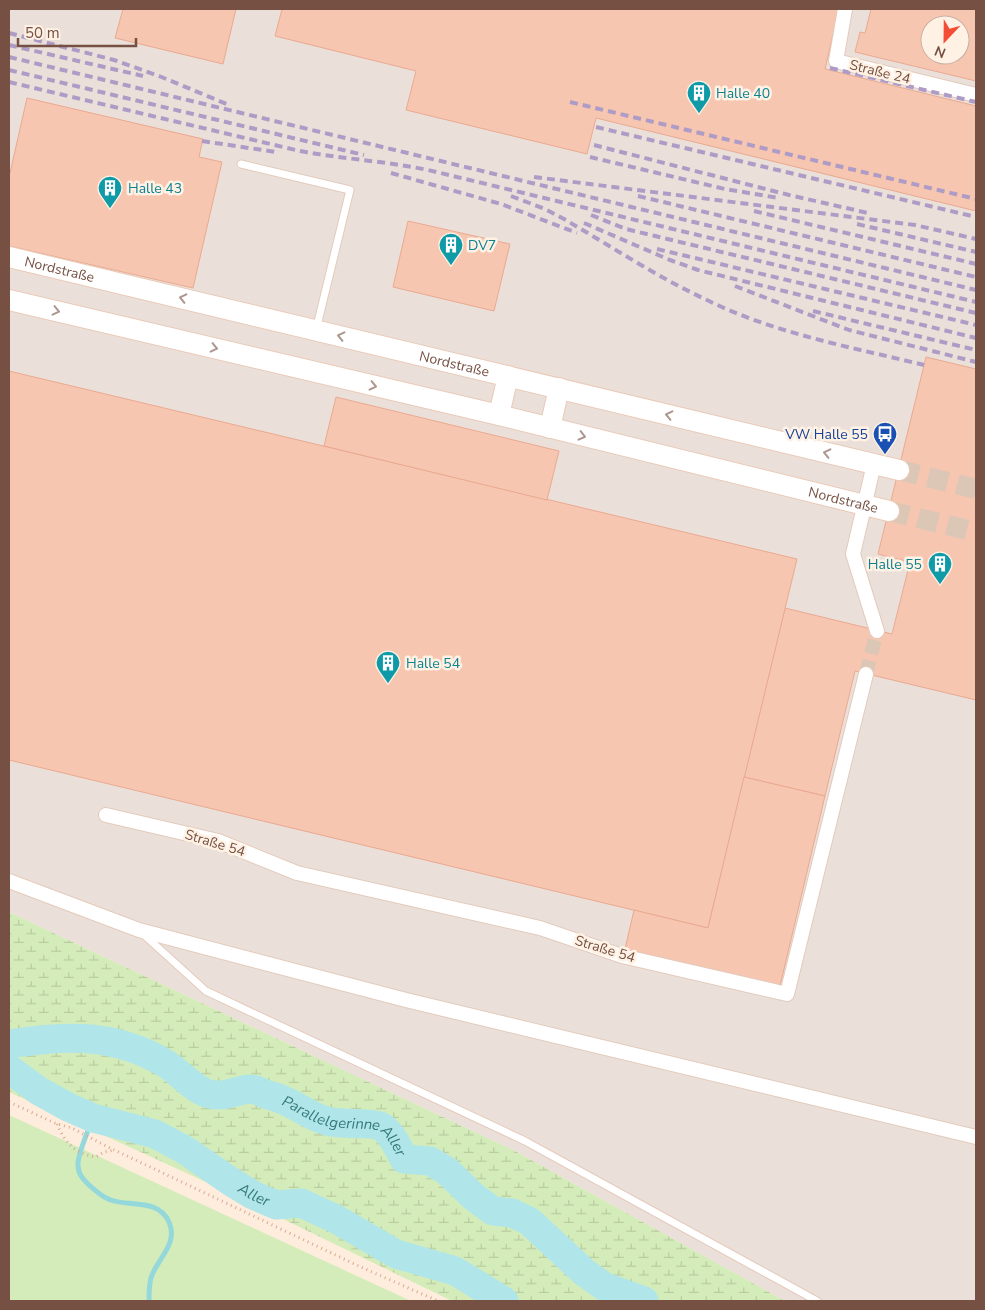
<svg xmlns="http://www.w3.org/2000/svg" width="985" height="1310" font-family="'Nunito Sans',sans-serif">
<defs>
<pattern id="wetland-marsh" width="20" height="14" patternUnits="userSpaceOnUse" patternTransform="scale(1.25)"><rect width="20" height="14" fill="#d4ecba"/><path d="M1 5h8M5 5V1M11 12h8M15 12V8" fill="none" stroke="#b9cca1"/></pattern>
</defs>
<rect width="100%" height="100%" fill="#feeddc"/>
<path fill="#ebe0d9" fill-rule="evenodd" d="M9,9h967v1292h-191l-270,-150 -506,-239zM930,25h30v30h-30z"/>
<polygon fill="#d4ecba" points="9,1115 411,1301 9,1301"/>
<polygon fill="url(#wetland-marsh)" points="9,912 515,1151 785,1301 452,1301 217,1187 9,1092"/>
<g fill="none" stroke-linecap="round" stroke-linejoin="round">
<path stroke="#95d8db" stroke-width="5" d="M93,1118c-4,10 -16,38 -15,47 0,9 5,14 11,20 6,5 14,13 22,15 19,7 47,-2 58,22 10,22 -13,38 -18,56 -2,7 -2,16 -2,23"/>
<g stroke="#b0e6e9" stroke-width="29">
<path id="s1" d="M9,1044c55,-9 104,-11 154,18 15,8 26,24 43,31 16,6 30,-3 44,-4 5,0 11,3 15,5 6,2 12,3 18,6 15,6 28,17 44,21 14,4 43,1 53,5 12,6 18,22 24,33l26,2 17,10 27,26 19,14 19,2 17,8 55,51 21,15 39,14"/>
<path id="s2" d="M9,1069l30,22 29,16 25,11 62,16 30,16 45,31 23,14 23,10 25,-2 35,16 60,35 59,17 49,30"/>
</g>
</g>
<g fill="#f6c6b1" stroke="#eaa990" fill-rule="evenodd">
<polygon points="123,9 236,9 223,64 115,38"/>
<polygon points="282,9 839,9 825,69 976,106 976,211 596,118 587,154 406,110 416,71 275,36"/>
<path d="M871,9h105v72l-121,-29 5,-20 5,1zM930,25h30v30h-30z"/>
<polygon points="27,98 203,139 199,157 222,162 193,288 9,246 9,173 10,173"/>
<polygon points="408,221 510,244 494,311 393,287"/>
<polygon points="926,357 976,369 976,700 855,671 825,796 744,777 785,608 892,634 910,562 878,554"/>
<polygon points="9,371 797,559 708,928 9,760"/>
<polygon points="336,397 559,451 547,500 324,446"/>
<polygon points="744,777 825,796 780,986 625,949 634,910 708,928"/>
</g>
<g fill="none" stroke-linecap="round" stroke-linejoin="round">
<polyline stroke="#dcc6b6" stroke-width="14" stroke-dasharray="14 7" stroke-linecap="butt" points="866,674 877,631"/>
<g stroke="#dcc6b6" stroke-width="20" stroke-dasharray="20 10" stroke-linecap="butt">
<polyline points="899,470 976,489"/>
<polyline points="889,511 976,532"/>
</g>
<defs>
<g id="lane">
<polyline points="241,164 350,190 316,330"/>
<polyline points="143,934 206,991 525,1141 817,1301"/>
</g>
<g id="street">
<polyline points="845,9 836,61 976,95"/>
<polyline points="874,464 853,554 877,631"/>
<polyline points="106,815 218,841 297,873 540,928 622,956 787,994 866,674"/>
<polyline points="9,881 139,930 406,1000 976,1137"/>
</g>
<g id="secondary">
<path id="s3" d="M9,257l890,213"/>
<path id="s4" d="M9,300l490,115 390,96"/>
<polyline points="499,415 508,376"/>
<polyline points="550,428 559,388"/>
</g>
</defs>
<use href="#lane" stroke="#e4cabb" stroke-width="9"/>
<use href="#street" stroke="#e4cabb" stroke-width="16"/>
<use href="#secondary" stroke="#eacab7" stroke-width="22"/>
<g stroke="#daa995" stroke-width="3" stroke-dasharray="1 4" stroke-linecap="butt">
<polyline points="9,1102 57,1124 72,1128 106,1146 363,1268 438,1301"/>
<path d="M57,1124c9,20 17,29 39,33l8,-5 10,-2"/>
</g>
<use href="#lane" stroke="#fff" stroke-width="7"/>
<use href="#street" stroke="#fff" stroke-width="14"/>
<use href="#secondary" stroke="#fff" stroke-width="20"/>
<g stroke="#ae9cc7" stroke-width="4" stroke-dasharray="8 5" stroke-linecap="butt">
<polyline points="9,33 114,60 159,76 229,105"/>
<polyline points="9,45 143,76"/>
<polyline points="9,57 976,290"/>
<polyline points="830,68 976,102"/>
<polyline points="9,70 364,155"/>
<path d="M9,82l291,69c42,8 85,10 128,19l548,132"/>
<polyline points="570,102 976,199"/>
<polyline points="596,127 976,217"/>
<polyline points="202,141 276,152"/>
<polyline points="594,145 789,195 868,213"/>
<polyline points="590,157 725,189 779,198"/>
<polyline points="391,173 501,204 577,233"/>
<polyline points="534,177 915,225 976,239"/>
<path d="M511,196l34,13 19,10c48,28 95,59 145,82 68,33 142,46 215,64"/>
<polyline points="638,196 976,277"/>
<polyline points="754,211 976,264"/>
<polyline points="591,215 626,229 655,236 976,313"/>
<polyline points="584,223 670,260 698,270 976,338"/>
<polyline points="857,224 976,252"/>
<polyline points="657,249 976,325"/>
<polyline points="735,286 849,330 976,362"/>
<polyline points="813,311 976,350"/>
</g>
</g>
<defs><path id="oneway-chevron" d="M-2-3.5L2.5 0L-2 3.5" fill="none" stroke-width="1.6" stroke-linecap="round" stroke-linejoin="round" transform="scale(1.25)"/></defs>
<g stroke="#ac968e">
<use href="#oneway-chevron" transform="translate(183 298) rotate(-167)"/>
<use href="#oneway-chevron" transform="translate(56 311) rotate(13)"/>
<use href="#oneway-chevron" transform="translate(341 336) rotate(-167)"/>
<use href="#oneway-chevron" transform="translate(214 348) rotate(13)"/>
<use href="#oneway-chevron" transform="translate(373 386) rotate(13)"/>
<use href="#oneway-chevron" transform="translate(669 415) rotate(-167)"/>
<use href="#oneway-chevron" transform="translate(582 436) rotate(14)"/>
<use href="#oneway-chevron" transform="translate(827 453) rotate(-167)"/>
</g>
<defs>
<symbol id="building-pin" viewBox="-11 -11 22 30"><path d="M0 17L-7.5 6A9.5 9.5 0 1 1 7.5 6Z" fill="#0f9aa8" stroke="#fff2e4"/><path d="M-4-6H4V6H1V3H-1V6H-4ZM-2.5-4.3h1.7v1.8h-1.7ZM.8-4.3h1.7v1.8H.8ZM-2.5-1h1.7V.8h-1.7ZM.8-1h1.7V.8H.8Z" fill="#fff"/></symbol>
<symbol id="bus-pin" viewBox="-11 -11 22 30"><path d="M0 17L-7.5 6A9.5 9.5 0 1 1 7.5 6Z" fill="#1a4fb4" stroke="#fff2e4"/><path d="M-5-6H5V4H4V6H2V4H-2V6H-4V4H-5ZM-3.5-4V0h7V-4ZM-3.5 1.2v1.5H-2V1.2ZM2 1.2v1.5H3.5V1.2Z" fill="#fff"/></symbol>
</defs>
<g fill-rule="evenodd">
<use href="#building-pin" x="685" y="79" width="28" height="38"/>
<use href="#building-pin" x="96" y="174" width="28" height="38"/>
<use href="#building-pin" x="437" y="231" width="28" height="38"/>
<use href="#bus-pin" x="871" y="420" width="28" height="38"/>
<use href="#building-pin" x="926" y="550" width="28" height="38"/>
<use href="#building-pin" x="374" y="649" width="28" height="38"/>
</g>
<g text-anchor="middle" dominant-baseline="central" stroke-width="5" stroke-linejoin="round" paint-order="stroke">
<g font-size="14" fill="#755043" stroke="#fff2e4">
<text transform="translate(880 72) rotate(14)">Straße 24</text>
<text stroke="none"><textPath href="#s3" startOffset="52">Nordstraße</textPath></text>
<text stroke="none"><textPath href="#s3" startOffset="458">Nordstraße</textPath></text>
<text stroke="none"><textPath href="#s4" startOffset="858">Nordstraße</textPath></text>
<text transform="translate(215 843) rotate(17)">Straße 54</text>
<text transform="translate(605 949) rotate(17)">Straße 54</text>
</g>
<g font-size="14" fill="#0d838f" stroke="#fff2e4" text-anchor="start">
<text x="716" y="93">Halle 40</text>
<text x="128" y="188">Halle 43</text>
<text x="468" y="245">DV7</text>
<text x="922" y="564" text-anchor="end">Halle 55</text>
<text x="406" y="663">Halle 54</text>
</g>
<g font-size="14" fill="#164399" stroke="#fff2e4" text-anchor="end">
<text x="868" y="434">VW Halle 55</text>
</g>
<g font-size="15" font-style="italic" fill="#36787d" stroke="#fff2e4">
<text stroke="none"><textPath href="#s1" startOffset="361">Parallelgerinne Aller</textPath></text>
<text stroke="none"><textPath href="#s2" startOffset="278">Aller</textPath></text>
</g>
</g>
<rect width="985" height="1310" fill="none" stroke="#755043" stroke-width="20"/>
<g transform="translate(945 40) rotate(202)"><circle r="24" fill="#fff2e4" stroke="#c8b1a4"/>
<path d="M0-4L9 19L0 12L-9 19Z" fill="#f44c35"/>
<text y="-8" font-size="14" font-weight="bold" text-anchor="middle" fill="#755043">N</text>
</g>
<path d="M18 38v8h118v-8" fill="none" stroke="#755043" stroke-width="2.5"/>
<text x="25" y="38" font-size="15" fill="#755043" stroke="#fff2e4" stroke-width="4" paint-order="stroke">50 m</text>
</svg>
